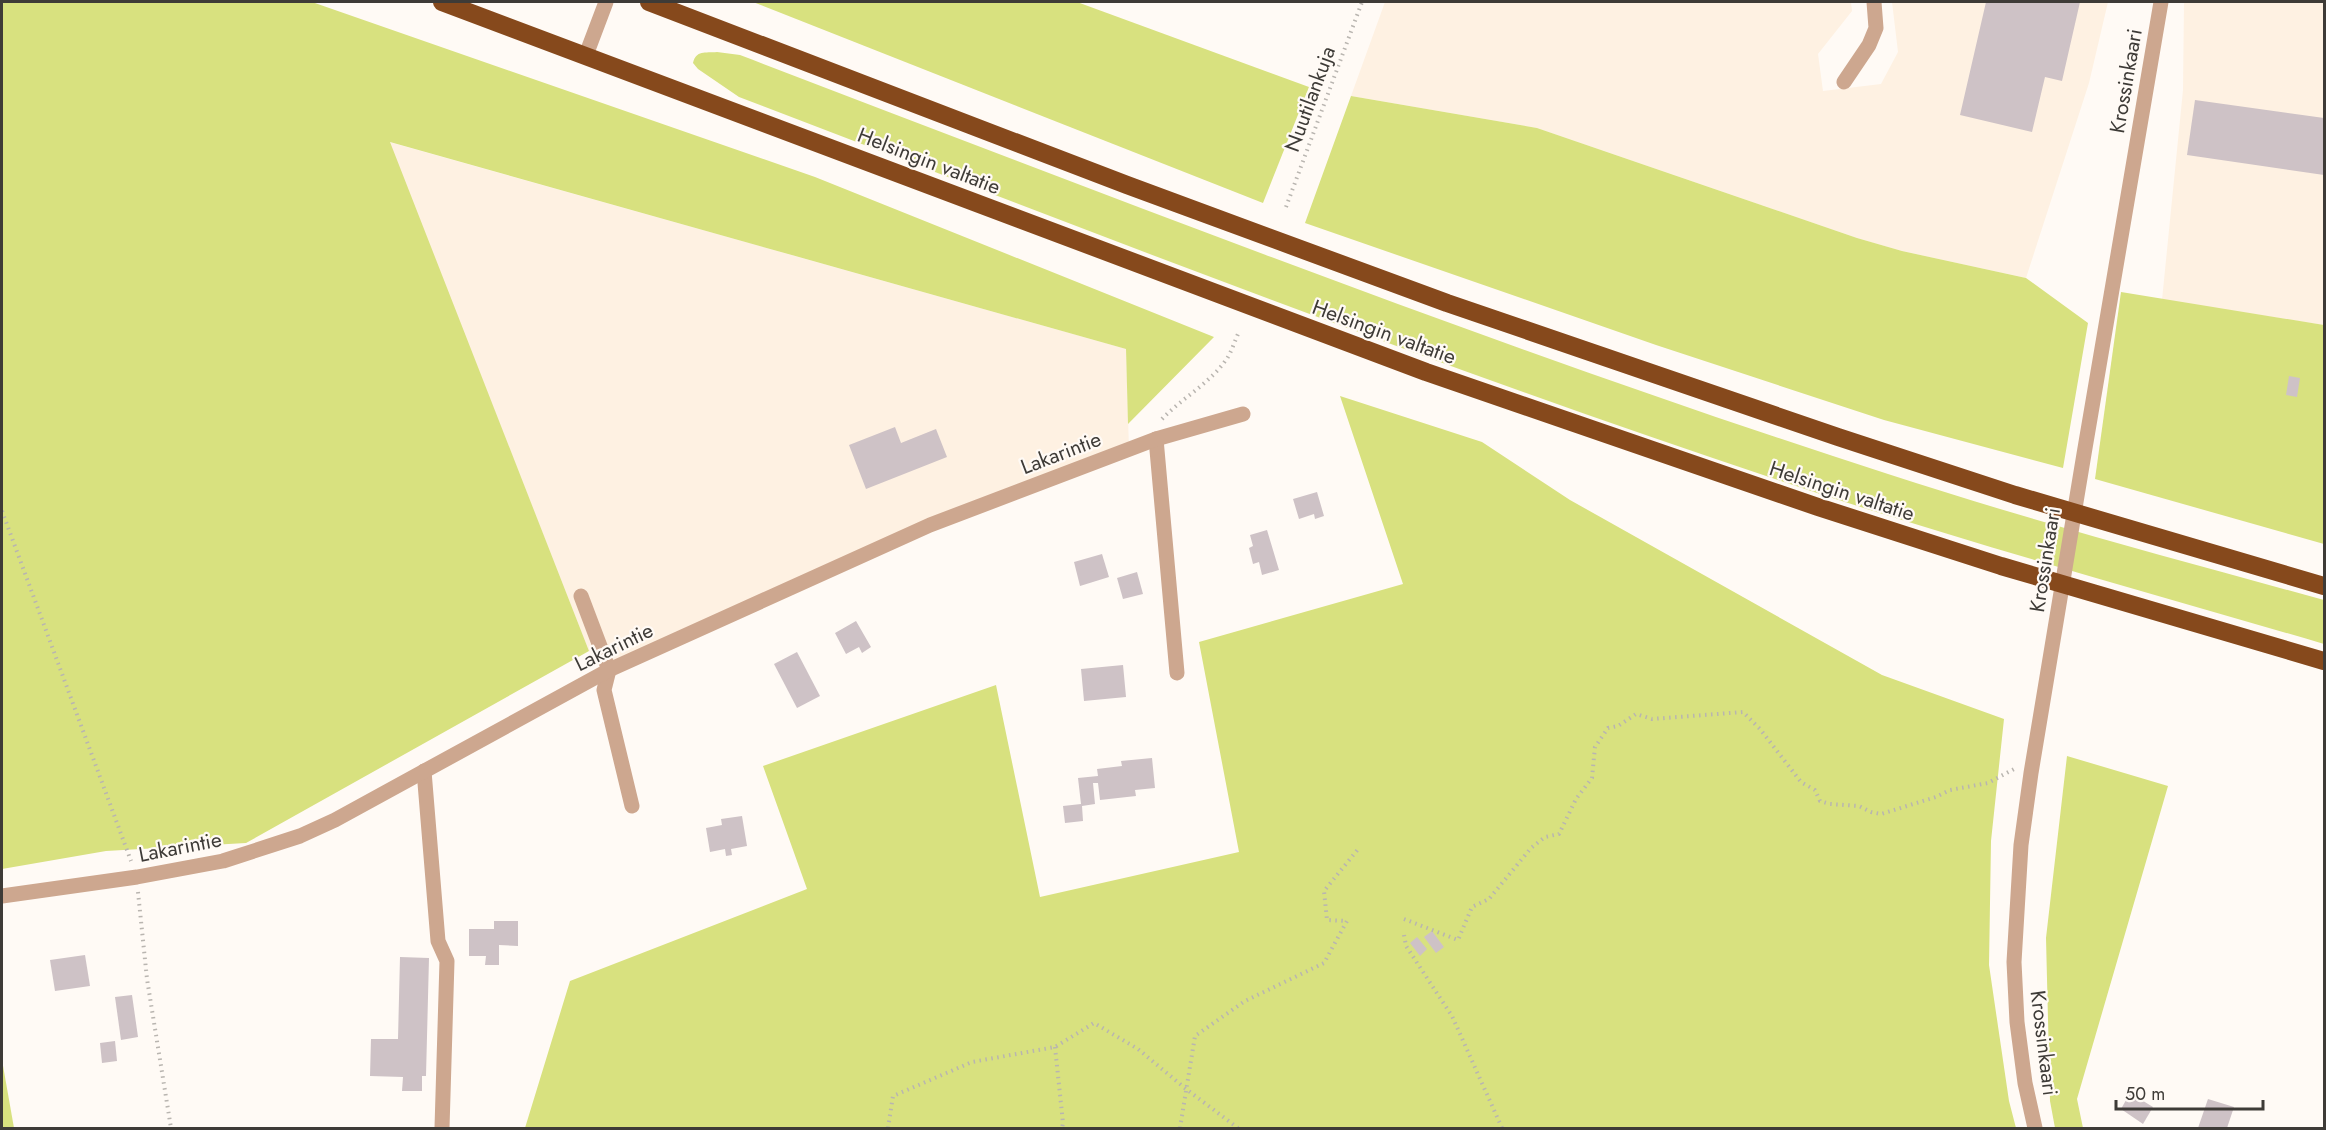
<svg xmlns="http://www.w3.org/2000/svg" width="2326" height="1130" font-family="Jost,sans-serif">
<rect width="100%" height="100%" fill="#fffaf5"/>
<g fill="#fef1e2">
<polygon points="1385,2 1851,2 1852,11 1818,54 1823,91 1881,84 1898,52 1892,2 2108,2 2089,83 2026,278 1902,251 1857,238 1537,128 1351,96"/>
<polygon points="2184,2 2324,2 2324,325 2162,300 2183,90"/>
<polygon points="389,142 1126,349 1129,450 930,525 609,670 589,651"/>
</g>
<g fill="#d8e17f">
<polygon points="2,2 312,2 815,177 1214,337 1128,424 1126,349 390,142 589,651 246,843 106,851 2,869"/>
<polygon points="753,2 1077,2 1309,87 1263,203"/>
<path d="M717,52l23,3c381,145 760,294 1148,419 144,47 290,86 436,126v44c-183,-54 -368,-104 -549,-165 -349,-116 -693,-251 -1036,-382l-41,-28 -5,-6c3,-13 12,-10 24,-11z"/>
<polygon points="1351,96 1537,128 1857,238 1902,251 2026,278 2088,323 2063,468 1884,420 1656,345 1305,223"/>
<polygon points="2121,292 2324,325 2324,544 2095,479"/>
<polygon points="1340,396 1482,442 1570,500 1882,675 2004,719 1991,841 1989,965 2009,1101 2016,1128 525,1128 570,981 807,889 763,766 996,685 1040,897 1239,852 1199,642 1403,584"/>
<polygon points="2067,756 2168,786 2077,1099 2083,1128 2055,1128 2050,1101 2046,938"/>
<polygon points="2,1060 14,1128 2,1128"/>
</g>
<g fill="#cec2c6">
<polygon points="1986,2 2080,2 2062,81 2045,77 2032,132 1960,115"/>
<polygon points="2195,100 2324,118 2324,175 2187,155"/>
<polygon points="2289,376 2300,378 2297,397 2286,395"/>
<polygon points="895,427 901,443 936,429 947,457 866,489 849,445"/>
<polygon points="1317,492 1324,516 1315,519 1314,514 1299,519 1293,499"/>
<polygon points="1267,530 1279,570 1262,575 1259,562 1253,564 1249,548 1253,546 1250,535"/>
<polygon points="1102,554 1109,577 1080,586 1074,562"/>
<polygon points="1137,572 1143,594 1123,599 1117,578"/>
<polygon points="856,621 871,647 862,653 859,647 846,654 835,633"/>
<polygon points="797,652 820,696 797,708 774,664"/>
<polygon points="1123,665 1126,697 1084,701 1081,669"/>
<polygon points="1152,758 1155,788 1135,790 1136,796 1100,800 1098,783 1093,783 1095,804 1082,806 1083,821 1065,823 1063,806 1081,804 1078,778 1098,776 1097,769 1122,766 1121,761"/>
<polygon points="742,816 747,846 731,849 732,855 726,856 725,849 710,852 706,828 722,825 721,819"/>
<polygon points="494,921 518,921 518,946 499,945 499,965 485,965 486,956 469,956 469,929 494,929"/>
<polygon points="1432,931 1444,947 1436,953 1424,937"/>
<polygon points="1417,937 1427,949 1420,956 1410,943"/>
<polygon points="85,955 90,986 55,991 50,960"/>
<polygon points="400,957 429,958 426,1076 422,1076 422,1091 402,1091 403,1077 370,1076 371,1039 398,1039"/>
<polygon points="132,995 138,1037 121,1040 115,997"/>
<polygon points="115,1041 117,1061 102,1063 100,1043"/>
<polygon points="2130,1093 2153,1107 2143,1124 2121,1109"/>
<polygon points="2208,1099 2234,1107 2227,1128 2198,1128"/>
</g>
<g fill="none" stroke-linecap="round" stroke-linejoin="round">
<g stroke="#b9b5b0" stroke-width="4" stroke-dasharray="1.5 4.5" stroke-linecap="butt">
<polyline points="1286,207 1362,2"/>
<path d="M1162,419c20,-21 47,-35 64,-59 5,-7 8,-17 12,-26"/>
<polyline points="2,511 131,861"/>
<polyline points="138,892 147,979 171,1128"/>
<polyline points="1404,919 1458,940 1472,907 1489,899 1531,848 1545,837 1559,834 1576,799 1592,778 1595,747 1608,728 1618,726 1636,714 1652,719 1743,712 1760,729 1801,782 1815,790 1820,801 1830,804 1859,806 1871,812 1881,814 1936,797 1950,790 1988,783 2014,769"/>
<polyline points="1404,935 1406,946 1452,1016 1502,1128"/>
<polyline points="1055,1047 1063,1123 1062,1128"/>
<polyline points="888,1128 893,1096 972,1062 1055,1047 1094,1023 1138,1049 1186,1089 1238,1128"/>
<polyline points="1180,1128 1195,1036 1245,1001 1324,963 1347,921 1327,920 1324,891 1359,848"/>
</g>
<g stroke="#cda78f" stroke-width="15">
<polyline points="586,55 606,2"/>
<polyline points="1844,82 1869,45 1876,28 1874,2"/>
<polyline points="1156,439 1177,673"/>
<polyline points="581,596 609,670 604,690 632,806"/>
<polyline points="424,771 438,941 447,961 442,1128"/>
<polyline points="2,896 137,877 223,861 300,836 335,820 609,670 930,525 1156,439 1243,414"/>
<polyline points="2035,1128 2025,1083 2017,1022 2014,962 2021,845 2031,773 2084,454 2161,2"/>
</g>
<g stroke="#86491c" stroke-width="18">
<polyline points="442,2 1426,372 1818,507 2001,566 2324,661"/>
<polyline points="649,2 1127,185 1447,303 1838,437 2015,495 2324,586"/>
</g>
</g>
<g text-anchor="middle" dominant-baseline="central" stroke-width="4.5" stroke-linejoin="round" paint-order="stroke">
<g font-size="21" fill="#3e3b37" stroke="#fffaf5">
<text transform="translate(2126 81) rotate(-80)">Krossinkaari</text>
<text transform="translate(1310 99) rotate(-70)">Nuutilankuja</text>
<text transform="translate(929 161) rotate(21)">Helsingin valtatie</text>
<text transform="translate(1384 332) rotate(20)">Helsingin valtatie</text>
<text transform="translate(1061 453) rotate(-21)">Lakarintie</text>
<text transform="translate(1842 491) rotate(18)">Helsingin valtatie</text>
<text transform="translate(2045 560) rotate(-81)">Krossinkaari</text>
<text transform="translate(614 647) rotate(-26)">Lakarintie</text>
<text transform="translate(180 847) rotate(-11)">Lakarintie</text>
<text transform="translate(2044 1043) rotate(83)">Krossinkaari</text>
</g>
</g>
<rect width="2326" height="1130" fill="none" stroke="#3e3b37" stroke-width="6"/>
<path d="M2116 1100v9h147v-9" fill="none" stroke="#3e3b37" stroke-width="3"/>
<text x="2125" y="1100" font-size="18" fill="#3e3b37" stroke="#fffaf5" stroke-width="4.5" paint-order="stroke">50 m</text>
</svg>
